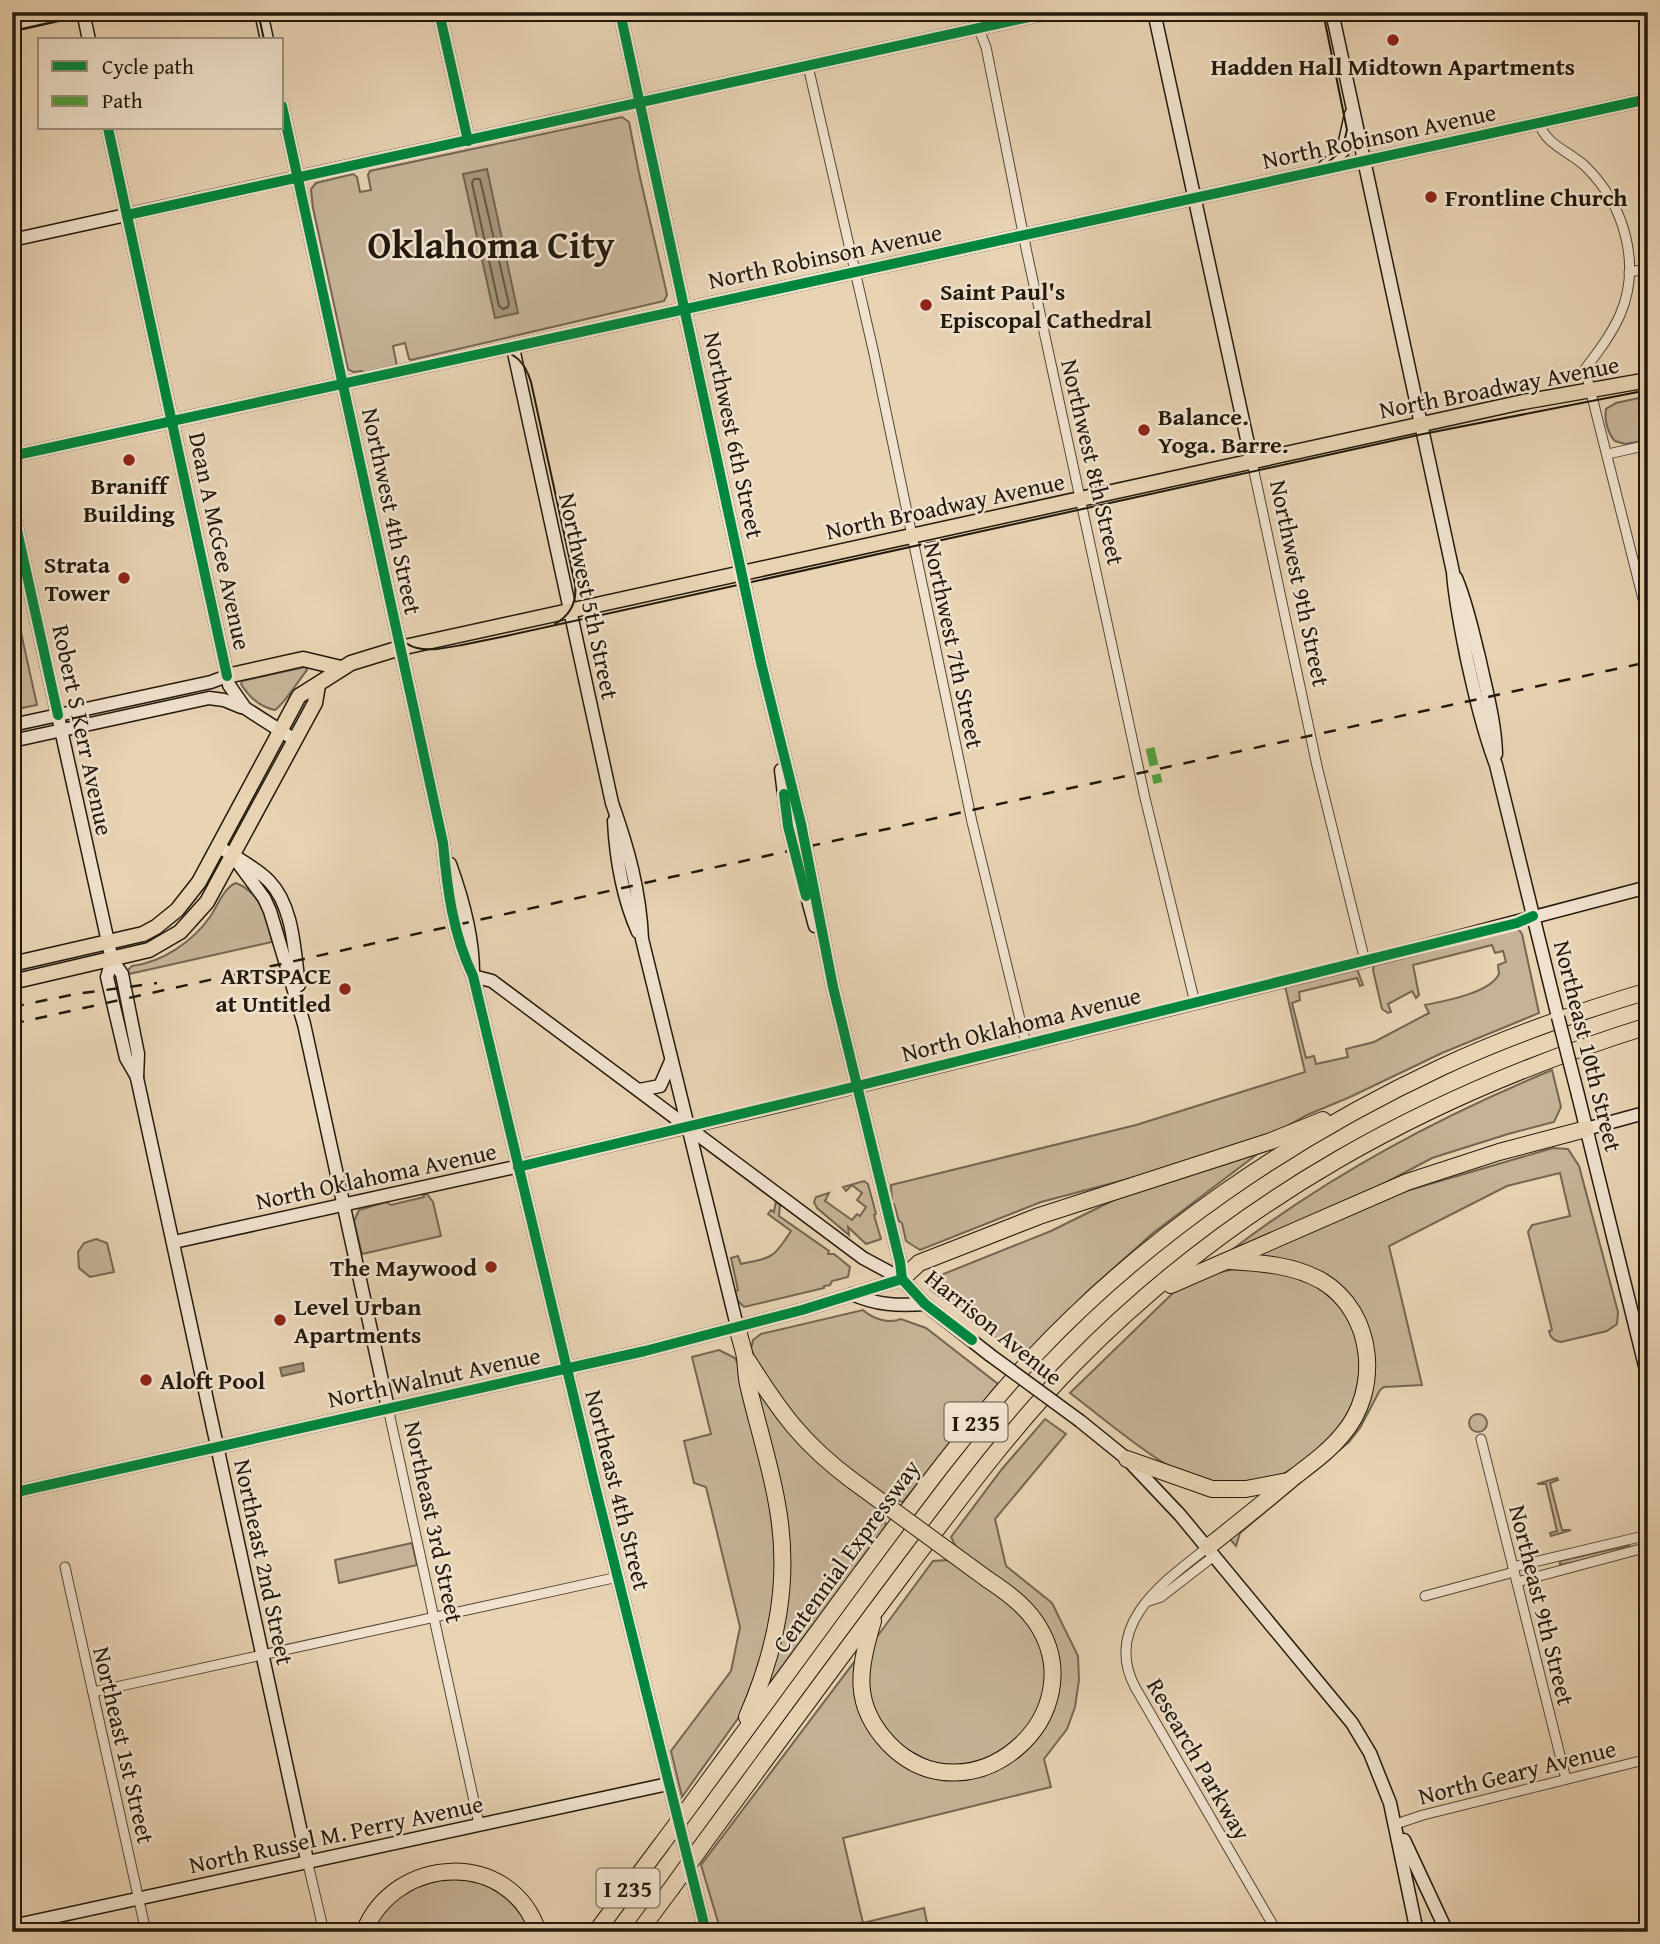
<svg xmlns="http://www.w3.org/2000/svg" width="1660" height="1944" font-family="'Gentium Book Plus',serif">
<rect width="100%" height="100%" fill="#e8d3b3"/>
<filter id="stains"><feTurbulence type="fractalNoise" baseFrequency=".00286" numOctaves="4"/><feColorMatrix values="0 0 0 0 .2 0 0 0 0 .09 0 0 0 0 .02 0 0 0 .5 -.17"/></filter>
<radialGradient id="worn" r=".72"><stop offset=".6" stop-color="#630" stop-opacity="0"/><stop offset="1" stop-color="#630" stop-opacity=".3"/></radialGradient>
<g fill="#c6b397" stroke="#746652" stroke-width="2">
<polygon points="622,117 629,122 639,173 666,290 667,295 664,301 411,360 409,359 405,343 393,346 397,366 366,374 362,371 353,372 348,369 313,208 311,189 316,183 353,174 357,177 360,192 371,190 368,175 370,171"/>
<path d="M1648,396v44l-23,4 -10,-3c-7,-7 -11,-22 -9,-32l10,-6z"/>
<polygon points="12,592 37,705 12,710"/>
<path d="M305,667l2,3c-9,11 -22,33 -32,40 -16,-3 -26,-13 -34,-26l1,-3z"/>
<path d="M236,883c25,10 32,35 36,59l-143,32 -1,-4 4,-4c31,-4 60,-24 78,-49 7,-10 14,-30 26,-34z"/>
<path d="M1515,929l4,1 3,4 17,79 -97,40 -92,44 -43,18 -36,20 -90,30 -140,37 -121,48 -14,-9 -4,-18 -3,-2 -5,-17h-2l-1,-19 245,-60 169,-53 -20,-86 72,-17 6,16 -3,1 -3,-8 -58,14 1,8 -8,3 14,55 8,-2 2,8 32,-7 -2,-8 28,-7 55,-29 -4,-8c20,-4 65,-12 74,-31l-1,-9 8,-3 -3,-11 -8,2 -3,-8 -79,20 6,30 -3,3 -4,-7 -24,13 3,8 -3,1 -6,-4 -9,-39 1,-5z"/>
<path d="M1552,1070l9,37 -7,15 -46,12 -76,24 -75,40 -123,53 -1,-2c100,-76 204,-131 319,-179z"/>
<path d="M1553,1148l15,1 11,17 39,146 -1,12 -10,7 -46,11c-7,-1 -11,-4 -12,-11l3,-1 -24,-98 4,-7 38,-9 -10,-43 -53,13 -118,60 33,139 -38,2 -4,3 -20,38 -11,14 -109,91 -4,13 -7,-8 139,-139 -18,-100 -92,-41 -1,-5 125,-55z"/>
<polygon points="1260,1152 1153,1233 1088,1291 1023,1358 930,1289 931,1279 1051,1231 1126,1194"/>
<polygon points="864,1181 868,1184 876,1214 874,1215 881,1239 866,1244 848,1227 849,1235 817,1208 814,1202 816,1197 829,1193 825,1201 852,1220 857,1214 860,1216 866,1207 857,1200 862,1193 852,1185 846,1191 843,1187"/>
<polygon points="427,1194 433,1202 441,1236 362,1254 354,1221 359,1210 386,1202 391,1205 424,1197 423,1195"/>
<path d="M776,1201l4,4 -1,11 50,35 -1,3h6l16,13 -2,10 -16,4 -2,4 -6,1v2l-80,19 -7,-7 -2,-9 3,-1 -7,-32 7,-2 3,8c32,-7 32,-5 50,-33l-23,-17 3,-4 3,2z"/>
<polygon points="96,1239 107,1243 114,1272 90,1277 79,1268 78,1252 84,1243"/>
<path d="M1235,1269c19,0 39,1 58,6 46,13 75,61 65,106 -2,10 -3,23 -7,31 -14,25 -53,59 -81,67 -10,3 -21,2 -32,3 -6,1 -14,3 -21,3 -42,-3 -112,-66 -147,-92l107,-104 39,-16z"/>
<path d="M863,1310c10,9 26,14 38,9l25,9 72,56 -95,118 -13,-3 -70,-51 -59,-77 -10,-22 2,-9 8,-6z"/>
<polygon points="719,1350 735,1358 741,1370 778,1542 773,1628 739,1717 682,1797 671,1751 731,1671 740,1627 706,1487 694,1483 684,1441 711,1434 692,1357"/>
<polygon points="758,1387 882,1511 886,1526 766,1688 784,1616 754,1388"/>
<circle cx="1478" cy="1423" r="9"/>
<polygon points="1045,1419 1066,1434 995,1519 1006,1566 1052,1603 1078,1656 1079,1680 1075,1707 1067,1729 1044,1759 1051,1787 843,1838 863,1923 924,1908 929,1932 721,1932 701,1865 855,1661 883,1746 961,1777 1043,1726 1054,1649 957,1549 951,1537 1002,1469"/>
<polygon points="1557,1478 1558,1480 1550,1483 1562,1530 1571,1530 1551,1536 1550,1533 1557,1531 1546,1484 1537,1484"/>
<polygon points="412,1543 417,1565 339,1583 335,1560"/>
<polygon points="1630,1545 1603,1556 1560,1565 1560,1561"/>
<polygon points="948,1560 1012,1603 1039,1638 1047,1678 1037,1716 1006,1751 967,1766 932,1763 893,1742 867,1698 868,1649 933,1561"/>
<path d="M471,1878c30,13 45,24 61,54h-162l15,-26 41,-26z"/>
</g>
<g fill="#a5947a" stroke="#71634e" stroke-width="2">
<polygon points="487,169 518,313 495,318 463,174"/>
<polygon points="303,1363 304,1371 282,1376 280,1368"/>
</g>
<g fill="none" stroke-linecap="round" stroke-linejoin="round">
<polygon stroke="#645643" stroke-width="2" points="480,179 509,304 508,307 503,309 499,306 472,183 474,179"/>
<defs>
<g id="street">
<polyline points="972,12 986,47 1027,253 1145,798 1195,1003"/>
<polyline points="1645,12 1648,25"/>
<polyline points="808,66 874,354 972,822 1026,1044"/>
<path d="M1539,122c6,23 30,29 46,44 39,38 57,98 35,149 -9,20 -22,37 -35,54l62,246"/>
<polyline points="1629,272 1648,269"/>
<polyline points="1608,454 1648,445"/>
<polyline points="1252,462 1317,766 1365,961"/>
<polyline points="388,1408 479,1824"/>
<polyline points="1481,1439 1566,1779"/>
<path d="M1208,1547c-43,34 -106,77 -73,140l142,245"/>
<polyline points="65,1567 146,1932"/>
<polyline points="1513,1567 1648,1535"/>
<polyline points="1517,1582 1648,1547"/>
<polyline points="1425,1596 1514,1572"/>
<polyline points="1149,1601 1161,1597 1214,1556"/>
<polyline points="93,1692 618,1577"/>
<polyline points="1396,1824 1423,1815 1648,1759"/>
<polyline points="307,1860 324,1932"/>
</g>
<g id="secondary">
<polyline points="83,12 89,40"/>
<polyline points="261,12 267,40"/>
<polyline points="439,12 468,141"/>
<polyline points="620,12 761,663 801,824 833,987 900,1262 902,1279"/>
<polyline points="1154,12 1252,462"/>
<path d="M1332,12l121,560c2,29 8,57 14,87 8,36 16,71 29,106l62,252"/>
<polyline points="12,25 70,12"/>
<path d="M282,106l161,737c4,45 10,92 30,133l121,506 112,450"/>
<polyline points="108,128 229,685 245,708 295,740"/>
<polyline points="1325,166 1343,151 1351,114"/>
<polyline points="12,240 1052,12"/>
<path d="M513,348l99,455c16,45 28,88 30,136l95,387"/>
<polyline points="12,456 1648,99"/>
<polyline points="12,508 112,960 122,974 138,1054 137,1078 307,1860"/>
<path d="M1456,578c11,26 16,52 23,79 7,33 16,64 17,97"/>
<polyline points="12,725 211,682 227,676"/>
<polyline points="12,741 209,698 224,700 241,707"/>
<polyline points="781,770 788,826 815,926"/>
<path d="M614,821c2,38 8,75 24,111"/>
<path d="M219,847c16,10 36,20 50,34 25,26 25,70 30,104"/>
<polyline points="233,856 264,898 270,911 304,1024 388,1408"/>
<path d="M450,864c12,33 23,73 23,108"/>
<polyline points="112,960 107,977 126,1058 137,1077"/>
<polyline points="473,976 492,981 863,1258 902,1279 925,1304 990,1355"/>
<polyline points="639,1090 660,1086 671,1061"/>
<polyline points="1578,1095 1648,1378"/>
<polyline points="1586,1129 1648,1112"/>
<polyline points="174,1242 538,1162 794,1102 1397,953 1648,887"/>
<path d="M852,1294c24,11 46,12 73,10"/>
<polyline points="1080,1421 1127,1459 1180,1515 1352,1723 1370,1753 1390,1803 1417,1932"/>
<polyline points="12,1493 645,1351 802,1310 902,1279"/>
<polyline points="1404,1840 1447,1932"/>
<polyline points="12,1926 668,1784"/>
</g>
<g id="primary">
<polyline points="227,676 303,659 341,668"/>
<polyline points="12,964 143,934 156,927 177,910 199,882 299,696 351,663 400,648 1523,402 1648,380"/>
<polyline points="12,982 149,950 180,932 207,902 315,703 318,685"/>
</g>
<g id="highway">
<polyline points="902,1279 919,1263 1039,1216 1271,1141 1323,1120"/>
<polyline points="1171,1285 1407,1182 1499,1152 1586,1129"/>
<path d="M737,1326c2,10 6,21 8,31 1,9 1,18 3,27 9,40 22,79 29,120 14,75 0,144 -30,213"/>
<path d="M748,1361c32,51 55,83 105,120"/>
<polyline points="1127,1459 1212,1489 1246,1489 1288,1481"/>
<path d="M1208,1547c29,-23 58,-46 86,-70 17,-13 35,-26 48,-42 39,-44 33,-122 -20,-154 -28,-16 -60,-18 -92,-20"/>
<path d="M873,1621c-14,48 -22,83 16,123 80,82 211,-29 146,-123 -13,-18 -30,-30 -48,-42"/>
<path d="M693,1802c56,-76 112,-153 168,-229 55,-74 110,-149 173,-217 114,-121 258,-219 408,-289 66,-31 136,-55 206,-76"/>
<path d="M704,1843c66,-90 132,-180 199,-269 54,-72 107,-144 170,-209 161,-165 356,-271 575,-339"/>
<path d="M364,1932c31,-78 147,-83 174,0"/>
<polyline points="596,1932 661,1845"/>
<polyline points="639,1932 671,1889"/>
</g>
</defs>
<use href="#street" stroke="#544836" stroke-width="11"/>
<use href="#secondary" stroke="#22190c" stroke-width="15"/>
<use href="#primary" stroke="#22190c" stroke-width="17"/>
<use href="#highway" stroke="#22190c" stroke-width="18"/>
<use href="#street" stroke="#f0e2ce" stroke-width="9"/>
<use href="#secondary" stroke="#f0e2ce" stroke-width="12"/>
<use href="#primary" stroke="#e8d3b3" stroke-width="14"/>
<use href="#highway" stroke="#e8d3b3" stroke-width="16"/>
<g stroke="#22190c" stroke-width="2">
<polyline points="258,12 264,40"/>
<polyline points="1645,12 1648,22"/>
<polyline points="12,31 98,12"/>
<path d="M282,120l108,497c11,40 39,34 72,28 15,-3 29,-6 44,-9l917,-202 225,-44"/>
<path d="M494,349c21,3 31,13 37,33l44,202c2,17 -4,31 -20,40"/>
<polyline points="12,453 1325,165 1342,150 1347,130 1323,12"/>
</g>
<g stroke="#22190c" stroke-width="2.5" stroke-dasharray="12 12" stroke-linecap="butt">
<polyline points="12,1007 76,994 157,983"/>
<polyline points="12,1024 1062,790 1648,662"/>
</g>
<defs>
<g id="secondary-bridge">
<polyline points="1558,1017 1578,1095"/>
<polyline points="990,1355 1080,1421"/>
</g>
<g id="highway-bridge">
<polyline points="853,1481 987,1579"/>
<polyline points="661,1845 693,1802"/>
<polyline points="671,1889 704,1843"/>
</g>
</defs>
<use href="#secondary-bridge" stroke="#22190c" stroke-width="15" stroke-linecap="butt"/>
<use href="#highway-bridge" stroke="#22190c" stroke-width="18" stroke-linecap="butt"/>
<use href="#secondary-bridge" stroke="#f0e2ce" stroke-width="12"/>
<use href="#highway-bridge" stroke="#e8d3b3" stroke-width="16"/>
<polyline stroke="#50a13e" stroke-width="9" stroke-dasharray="18 9" stroke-linecap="butt" points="1150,748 1158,783"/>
<defs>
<g id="cycleway">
<polyline points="439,12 468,141"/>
<polyline points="620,12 761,663 801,824 833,987 900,1262 902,1279"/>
<path d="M282,106l161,737c4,45 10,92 30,133l121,506 112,450"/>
<polyline points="108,128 227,676"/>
<polyline points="127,215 1052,12"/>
<polyline points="12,456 1648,99"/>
<polyline points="12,508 58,715"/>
<polyline points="784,794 788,826 806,896"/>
<polyline points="518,1167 837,1091 1517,923 1533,916"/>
<polyline points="902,1279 925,1304 972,1340"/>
<polyline points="12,1493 645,1351 802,1310 902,1279"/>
</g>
</defs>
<use href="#cycleway" stroke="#f0e2ce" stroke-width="15"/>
<use href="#cycleway" stroke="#00873e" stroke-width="10"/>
</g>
<g fill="#8f2418" stroke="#f0e2ce" stroke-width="2.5">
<circle cx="1393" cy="40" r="7"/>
<circle cx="1431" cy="197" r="7"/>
<circle cx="926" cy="305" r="7"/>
<circle cx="1144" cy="430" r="7"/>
<circle cx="129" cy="460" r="7"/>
<circle cx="124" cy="578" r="7"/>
<circle cx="345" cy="989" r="7"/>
<circle cx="491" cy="1267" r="7"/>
<circle cx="280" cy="1320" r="7"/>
<circle cx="146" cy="1380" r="7"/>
</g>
<g text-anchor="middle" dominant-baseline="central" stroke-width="5" stroke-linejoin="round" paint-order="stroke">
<g fill="#f0e2ce" stroke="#605546" stroke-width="2">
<rect x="944.5" y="1402.5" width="63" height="39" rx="5"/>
<rect x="596.5" y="1868.5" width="63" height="39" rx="5"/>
</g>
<g font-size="23" font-weight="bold" fill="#22190c">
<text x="976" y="1422">I 235</text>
<text x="628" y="1888">I 235</text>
</g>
<g font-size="24" font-weight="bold" fill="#22190c" stroke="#f0e2ce" text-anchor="start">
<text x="1393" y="66" text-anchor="middle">Hadden Hall Midtown Apartments</text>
<text x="1445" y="197">Frontline Church</text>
<text x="940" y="291">Saint Paul's<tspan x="940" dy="28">Episcopal Cathedral</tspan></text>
<text x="1158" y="416">Balance.<tspan x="1158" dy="28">Yoga. Barre.</tspan></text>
<text x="129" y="485" text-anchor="middle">Braniff<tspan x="129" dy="28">Building</tspan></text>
<text x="110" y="564" text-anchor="end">Strata<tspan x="110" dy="28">Tower</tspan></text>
<text x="331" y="975" text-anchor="end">ARTSPACE<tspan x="331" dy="28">at Untitled</tspan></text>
<text x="477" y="1267" text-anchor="end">The Maywood</text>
<text x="294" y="1306">Level Urban<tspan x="294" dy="28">Apartments</tspan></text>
<text x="160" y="1380">Aloft Pool</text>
</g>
<g font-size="24" fill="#22190c" stroke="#f0e2ce">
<text transform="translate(1379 136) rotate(-12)">North Robinson Avenue</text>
<text transform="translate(825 256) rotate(-12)">North Robinson Avenue</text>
<text transform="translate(1499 387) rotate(-11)">North Broadway Avenue</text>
<text transform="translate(734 435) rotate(78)">Northwest 6th Street</text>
<text transform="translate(1093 462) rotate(77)">Northwest 8th Street</text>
<text transform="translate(945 506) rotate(-12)">North Broadway Avenue</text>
<text transform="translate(392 511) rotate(78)">Northwest 4th Street</text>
<text transform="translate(220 541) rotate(78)">Dean A McGee Avenue</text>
<text transform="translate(1300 583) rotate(78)">Northwest 9th Street</text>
<text transform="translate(589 596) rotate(78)">Northwest 5th Street</text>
<text transform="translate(954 645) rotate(78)">Northwest 7th Street</text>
<text transform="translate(83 730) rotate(78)">Robert S Kerr Avenue</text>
<text transform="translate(1021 1024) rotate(-14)">North Oklahoma Avenue</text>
<text transform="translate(1588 1046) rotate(76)">Northeast 10th Street</text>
<text transform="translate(376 1176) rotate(-12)">North Oklahoma Avenue</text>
<text transform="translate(994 1327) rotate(39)">Harrison Avenue</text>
<text transform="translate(434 1377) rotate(-12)">North Walnut Avenue</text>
<text transform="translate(618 1490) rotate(76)">Northeast 4th Street</text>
<text transform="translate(434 1522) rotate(78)">Northeast 3rd Street</text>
<text transform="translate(846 1556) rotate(-54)">Centennial Expressway</text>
<text transform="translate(264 1562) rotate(78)">Northeast 2nd Street</text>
<text transform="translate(1542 1605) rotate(76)">Northeast 9th Street</text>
<text transform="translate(124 1745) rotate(77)">Northeast 1st Street</text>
<text transform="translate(1199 1759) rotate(60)">Research Parkway</text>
<text transform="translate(1517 1772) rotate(-14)">North Geary Avenue</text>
<text transform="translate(336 1834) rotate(-12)">North Russel M. Perry Avenue</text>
</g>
<g font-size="38" font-weight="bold" fill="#22190c" stroke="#f0e2ce">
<text x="491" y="244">Oklahoma City</text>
</g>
</g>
<rect width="1660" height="1944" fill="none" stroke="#e8d3b3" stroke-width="42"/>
<rect x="14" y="14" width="1632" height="1916" fill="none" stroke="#22190c" stroke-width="3.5"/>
<rect x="21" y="21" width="1618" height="1902" fill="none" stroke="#22190c" stroke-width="2"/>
<rect x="38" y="38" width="245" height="91" fill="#f0e2ce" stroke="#9e9280" stroke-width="2"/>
<rect x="52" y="61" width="35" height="10" fill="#00873e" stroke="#9e9280" stroke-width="2"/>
<text x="102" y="74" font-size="21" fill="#22190c">Cycle path</text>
<rect x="52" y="96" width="35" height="10" fill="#50a13e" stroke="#9e9280" stroke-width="2"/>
<text x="102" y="108" font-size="21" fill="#22190c">Path</text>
<rect width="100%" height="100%" filter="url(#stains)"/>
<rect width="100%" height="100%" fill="url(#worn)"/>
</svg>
